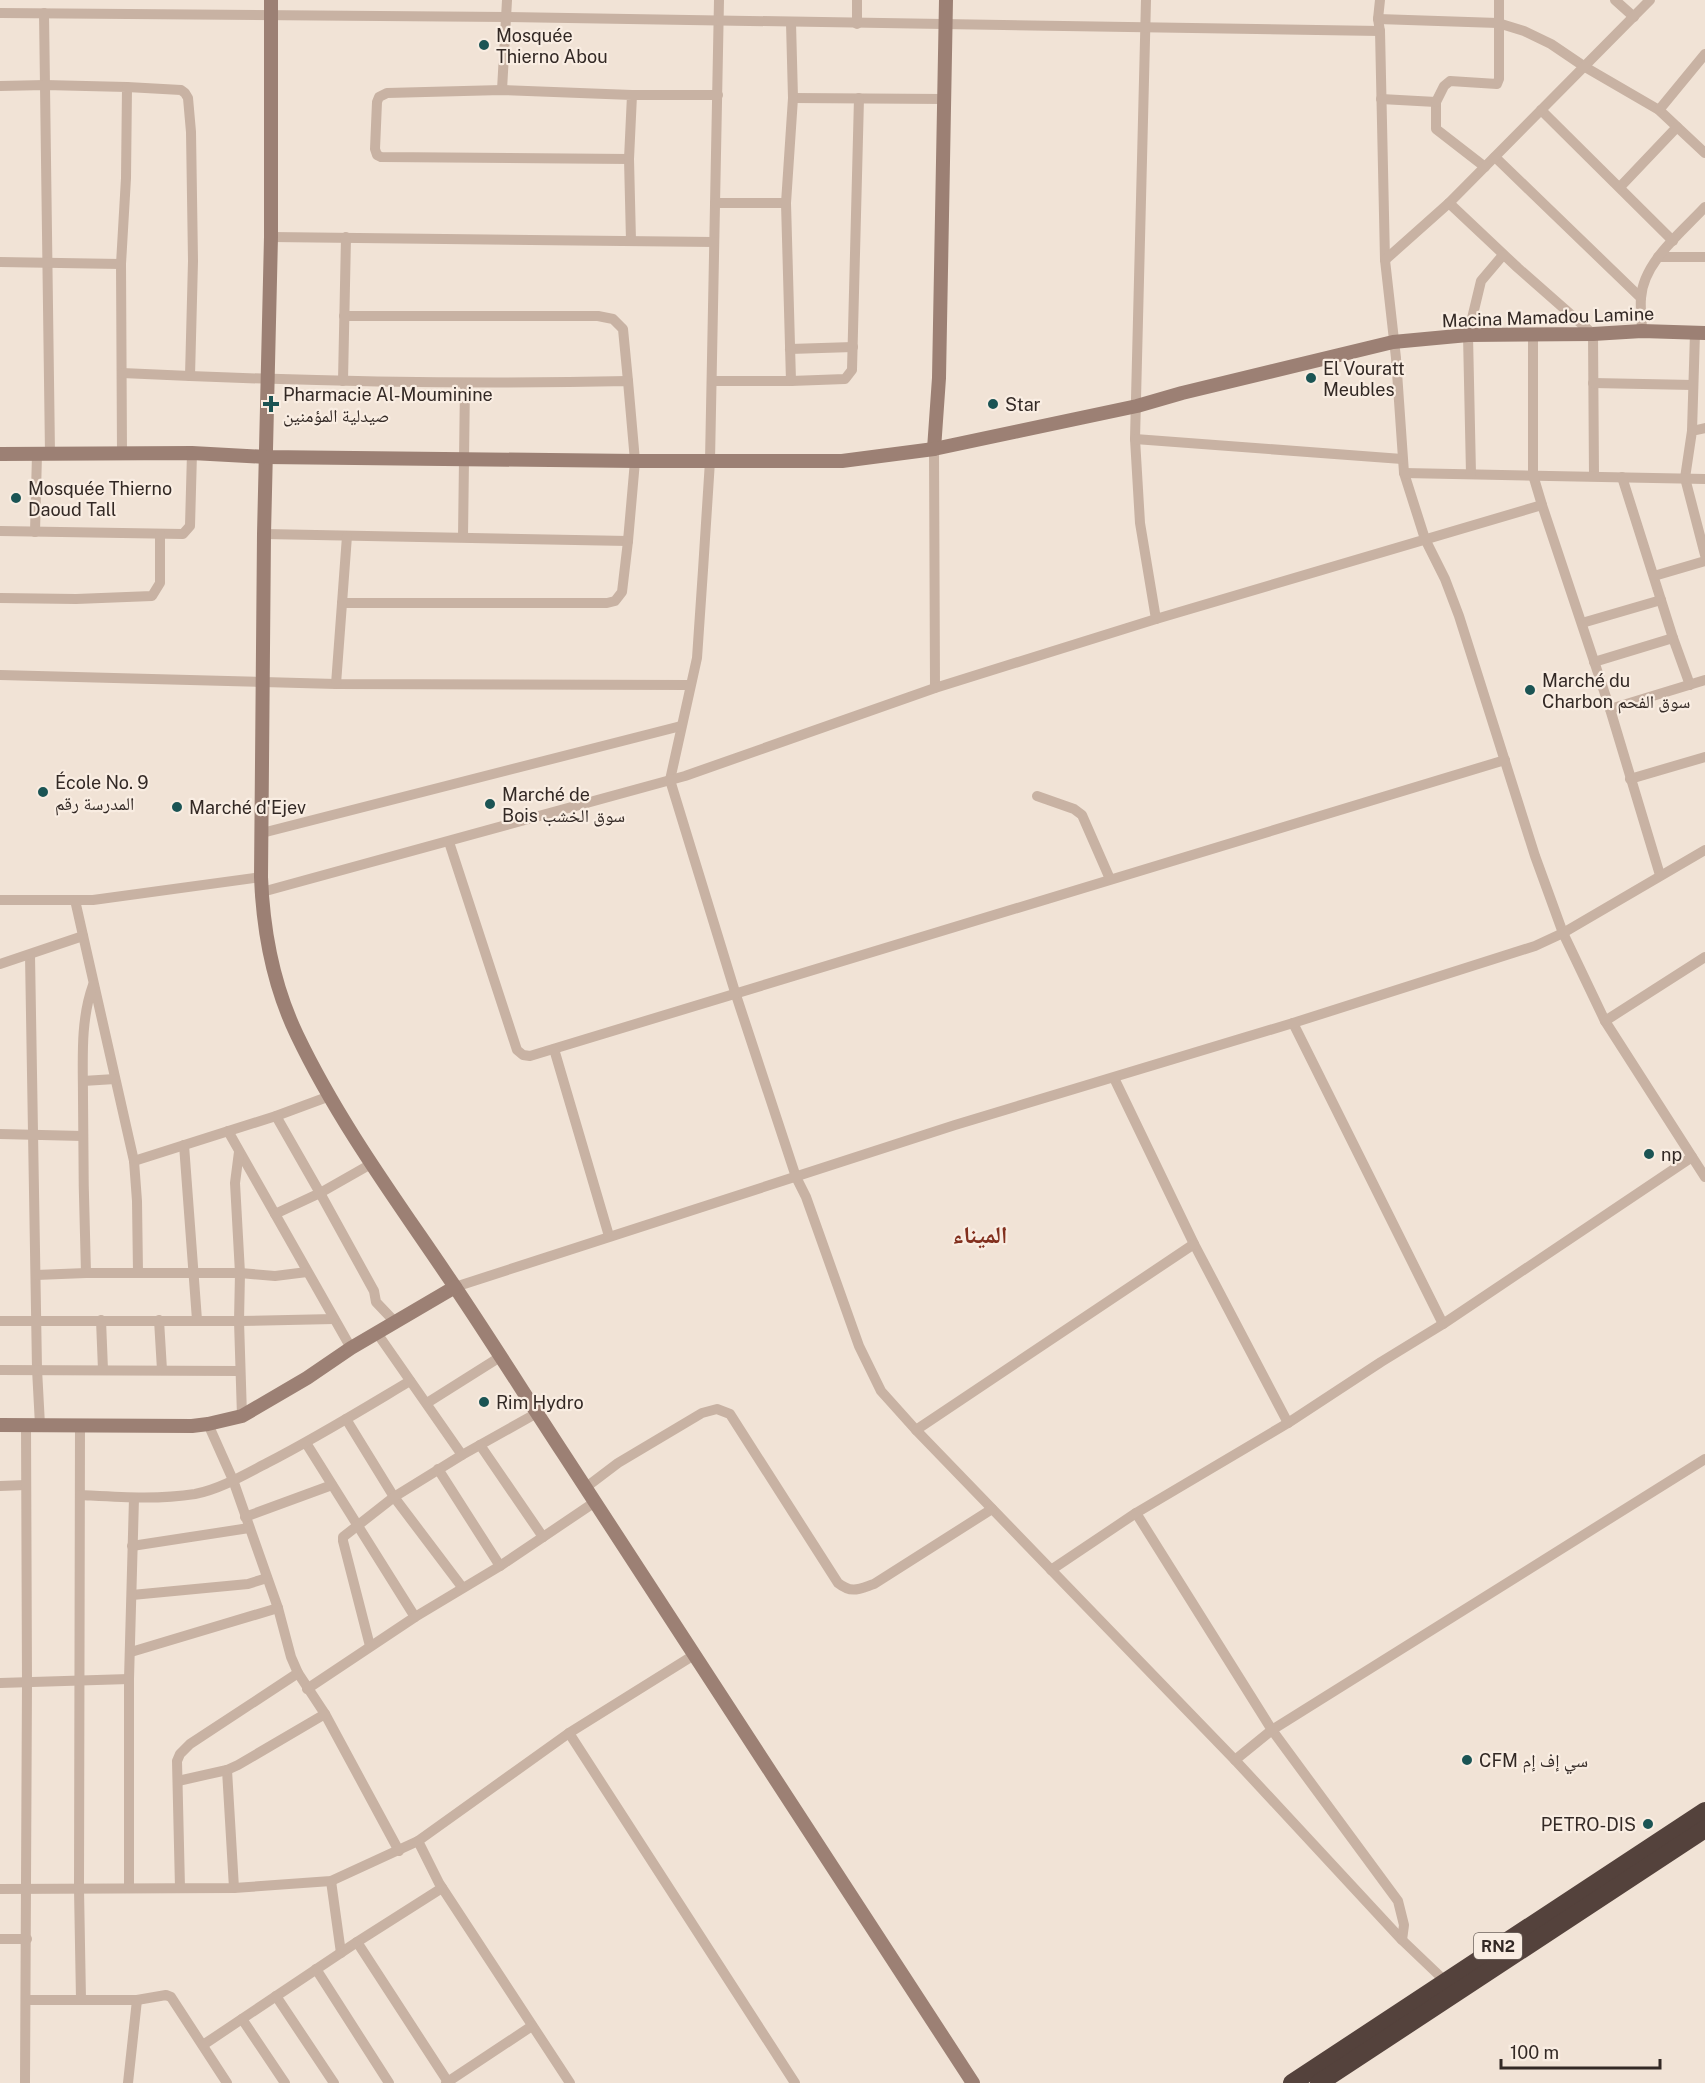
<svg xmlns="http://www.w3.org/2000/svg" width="1705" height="2083" font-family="'Public Sans','Noto Naskh Arabic',sans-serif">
<rect width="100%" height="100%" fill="#f1e3d6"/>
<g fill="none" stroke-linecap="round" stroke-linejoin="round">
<g stroke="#c8b2a3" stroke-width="10">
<polyline points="719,0 710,461 703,570 697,658 670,780 735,992 796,1177 806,1197 859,1346 881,1391 916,1430 1235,1760 1402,1940 1445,1981"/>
<polyline points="1146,0 1135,439 1140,523 1156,619"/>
<polyline points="1380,0 1378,19 1380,31 1385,260 1396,358 1404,473 1425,539 1445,579 1459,616 1535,856 1563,933 1605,1021 1705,1177"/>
<polyline points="1615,0 1634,17"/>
<polyline points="0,13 506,17 1380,31"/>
<polyline points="44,13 50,453"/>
<polyline points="1378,19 1498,23 1524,31 1551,44 1585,67 1659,110 1705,153"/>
<polyline points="857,24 857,0"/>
<polyline points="0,86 45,85 127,87 126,178 121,264 122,453"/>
<polyline points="127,87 181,90 185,93 188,98 191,132 193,261 190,376"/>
<polyline points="502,90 507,0"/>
<polyline points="632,95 629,159 381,157 377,155 375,149 377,102 379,97 387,93 502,90 632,95 718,95"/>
<polyline points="793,98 944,99"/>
<polyline points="1381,99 1436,102 1436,129 1485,167"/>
<polyline points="1436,102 1444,86 1450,81 1497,84 1499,79 1499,0"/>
<polyline points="1541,110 1673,241"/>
<polyline points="1659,110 1705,54"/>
<polyline points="1495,157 1641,298"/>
<polyline points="629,159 631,241"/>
<polyline points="1620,187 1677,127"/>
<polyline points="715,203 786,203"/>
<polyline points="1449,203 1518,268 1593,334 1594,476"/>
<polyline points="271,237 714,242"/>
<polyline points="1658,257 1705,257"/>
<polyline points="1385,260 1449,203 1650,0"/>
<polyline points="0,262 121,264"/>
<polyline points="344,316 598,316 613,319 623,329 628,381"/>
<path d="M1642,331c0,-10 -2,-22 -1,-33 2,-36 41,-66 64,-91"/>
<polyline points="790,349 853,347"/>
<path d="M122,373c169,8 337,12 506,8l7,80 -7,80 -364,-7"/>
<polyline points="343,381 346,237"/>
<polyline points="712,381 791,381 845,379 852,370 859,98"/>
<polyline points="791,381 786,203 793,98 791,23"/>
<polyline points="1593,383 1693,385"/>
<polyline points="1705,428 1692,431 1685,478 1705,555"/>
<polyline points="1692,431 1695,333"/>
<polyline points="1135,439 1402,459"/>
<polyline points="934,449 935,688"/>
<polyline points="1404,473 1705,479"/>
<polyline points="1471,474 1468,335 1481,281 1503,255"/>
<polyline points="1622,477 1673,638 1690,685"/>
<polyline points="1542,505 1610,709 1660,875"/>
<polyline points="0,531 183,534 190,526 192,453"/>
<polyline points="35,532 37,454"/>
<polyline points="463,537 465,383"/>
<polyline points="1654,576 1705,561"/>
<polyline points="0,598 76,599 152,596 160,583 160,534"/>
<polyline points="342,603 607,603 615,601 622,592 628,541"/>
<polyline points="1582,623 1661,600"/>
<polyline points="1594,662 1673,638"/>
<polyline points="0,675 336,684 690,685"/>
<polyline points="336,684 347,536"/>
<polyline points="1610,709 1705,680"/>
<polyline points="1630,779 1705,757"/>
<polyline points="1037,796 1074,809 1082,815 1110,879"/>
<polyline points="262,833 681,726"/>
<polyline points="449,842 517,1050 523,1055 530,1056 1505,760"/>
<polyline points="262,892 685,776 935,688 1156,619 1542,505 1533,475 1533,336"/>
<polyline points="0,900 93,900 261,877"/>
<polyline points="75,900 134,1161 137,1201 138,1273"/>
<polyline points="30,955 37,1369 40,1425"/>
<polyline points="0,964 83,936"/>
<polyline points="1605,1021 1705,957"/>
<polyline points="1293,1023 1443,1324"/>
<polyline points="554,1049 609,1236"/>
<polyline points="1114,1078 1194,1244 1288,1423"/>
<polyline points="83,1081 115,1079"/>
<polyline points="276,1116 320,1193 374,1291 376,1302 395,1322"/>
<polyline points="228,1131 351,1348"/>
<polyline points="0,1134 83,1136"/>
<polyline points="184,1145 197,1320"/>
<polyline points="239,1152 235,1183 240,1273 239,1321 242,1416"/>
<polyline points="134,1161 276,1116 330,1096"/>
<polyline points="275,1214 320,1193 371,1164"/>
<path d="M86,1273c-2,-58 -3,-116 -3,-174 0,-38 -3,-78 10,-114"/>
<polyline points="36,1275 86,1273 240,1273 275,1276 307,1272"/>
<polyline points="455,1287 955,1125 1293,1023 1535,946 1563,933 1705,850"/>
<polyline points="101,1320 103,1370"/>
<polyline points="159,1320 162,1370"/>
<polyline points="0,1321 239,1321 334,1319"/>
<polyline points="377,1333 462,1455"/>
<polyline points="0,1370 240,1371"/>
<polyline points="427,1403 500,1357"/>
<polyline points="346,1419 394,1497 462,1587"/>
<polyline points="208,1424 233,1480 278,1608 291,1657 298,1673 325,1714 399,1851"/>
<polyline points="80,1426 79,1889 81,2000"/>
<polyline points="916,1430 1194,1244"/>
<polyline points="306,1443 415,1617"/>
<polyline points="480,1445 543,1537"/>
<polyline points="438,1469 500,1566"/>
<polyline points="0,1486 26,1485"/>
<path d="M585,1488l33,-25 84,-50 15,-4 13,5 108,169c14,11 21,6 36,1l118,-75"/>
<path d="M80,1495c38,2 77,5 115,-1 25,-5 49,-19 72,-31 49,-25 96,-54 143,-82"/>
<polyline points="1136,1513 1272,1730 1398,1901 1404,1925 1402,1940"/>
<polyline points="245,1517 332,1485"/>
<polyline points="132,1546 249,1528"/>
<polyline points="1051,1570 1136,1513 1288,1423 1381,1362 1443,1324 1692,1157"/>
<polyline points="132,1595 248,1584 267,1578"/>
<polyline points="370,1646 343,1541 343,1537 394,1497 462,1455 537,1413"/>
<polyline points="131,1652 278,1608"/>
<polyline points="0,1683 129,1679"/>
<polyline points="307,1689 415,1617 500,1566 595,1502"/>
<polyline points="569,1733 795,2083"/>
<polyline points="1235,1760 1272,1730 1705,1459"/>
<polyline points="227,1770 234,1888"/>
<polyline points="178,1781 227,1770 238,1765 325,1714"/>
<polyline points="418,1841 439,1883 570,2083"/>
<polyline points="331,1881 341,1953"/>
<polyline points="129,1887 129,1679 134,1498"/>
<polyline points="180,1888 177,1761 180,1754 190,1744 298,1673"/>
<polyline points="0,1889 234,1888 331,1881 418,1841 569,1733 694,1655"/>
<polyline points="0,1939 27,1939"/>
<polyline points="357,1942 448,2082"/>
<polyline points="316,1969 389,2083"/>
<polyline points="276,1996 334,2083"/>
<polyline points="26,2000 137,2000 166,1995 171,1997 227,2083"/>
<polyline points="242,2019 285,2083"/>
<polyline points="203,2045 357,1942 442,1888"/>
<polyline points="25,2083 27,1683 26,1425"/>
<polyline points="128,2083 137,2000"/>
<polyline points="446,2083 532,2026"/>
</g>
<g stroke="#9c8074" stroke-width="14">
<path d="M271,0v237l-7,297 -3,343c2,53 13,110 36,158 43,90 103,170 158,252 37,55 72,111 108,166 136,210 273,420 410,630"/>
<polyline points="934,449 939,378 946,0"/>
<polyline points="0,454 192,453 266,457 635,461 842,461 934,449 1019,431 1137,406 1182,393 1393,342 1468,335 1593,334 1642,331 1705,333"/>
<polyline points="0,1425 192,1426 208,1424 242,1416 307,1378 351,1348 455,1287"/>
</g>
<g stroke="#54423c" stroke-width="18">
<polyline points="1292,2083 1705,1811"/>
<polyline points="1319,2083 1705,1829"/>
</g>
</g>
<g fill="#1b5454" stroke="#f9ede2" stroke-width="2">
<circle cx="484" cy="45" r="6"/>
<circle cx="1311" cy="378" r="6"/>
<path d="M268 395h6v6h6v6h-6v6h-6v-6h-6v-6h6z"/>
<circle cx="993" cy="404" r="6"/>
<circle cx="16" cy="498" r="6"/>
<circle cx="1530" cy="690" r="6"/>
<circle cx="43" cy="792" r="6"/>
<circle cx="490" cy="804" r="6"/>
<circle cx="177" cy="807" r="6"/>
<circle cx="1649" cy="1154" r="6"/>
<circle cx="484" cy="1402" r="6"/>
<circle cx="1467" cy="1760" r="6"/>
<circle cx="1648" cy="1824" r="6"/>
</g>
<g text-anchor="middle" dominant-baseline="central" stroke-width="4.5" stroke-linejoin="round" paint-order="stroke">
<rect fill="#f9ede2" stroke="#6e645e" stroke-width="1.5" x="1474" y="1933" width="48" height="26" rx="4.5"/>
<g font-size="16" font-weight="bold" fill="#332925">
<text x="1498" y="1946">RN2</text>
</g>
<g font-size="18" fill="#332925" stroke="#f9ede2" text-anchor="start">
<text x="496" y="35">Mosquée<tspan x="496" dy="21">Thierno Abou</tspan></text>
<text x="1323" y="368">El Vouratt<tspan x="1323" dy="21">Meubles</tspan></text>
<text x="283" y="394">Pharmacie Al-Mouminine<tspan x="283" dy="21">صيدلية المؤمنين</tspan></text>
<text x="1005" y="404">Star</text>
<text x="28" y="488">Mosquée Thierno<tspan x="28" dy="21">Daoud Tall</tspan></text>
<text x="1542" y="680">Marché du<tspan x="1542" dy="21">Charbon سوق الفحم</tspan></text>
<text x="55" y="782">École No. 9<tspan x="55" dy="21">المدرسة رقم</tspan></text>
<text x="502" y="794">Marché de<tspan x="502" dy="21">Bois سوق الخشب</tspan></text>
<text x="189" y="807">Marché d'Ejev</text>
<text x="1661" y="1154">np</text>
<text x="496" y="1402">Rim Hydro</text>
<text x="1479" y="1760">CFM سي إف إم</text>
<text x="1636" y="1824" text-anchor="end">PETRO-DIS</text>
</g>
<g font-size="18" fill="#332925" stroke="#f9ede2">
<text transform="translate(1548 317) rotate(-2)">Macina Mamadou Lamine</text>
</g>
<g font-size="24" font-weight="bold" fill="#82301e" stroke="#f9ede2">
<text x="980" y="1234">الميناء</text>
</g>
</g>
<path d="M1501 2059v9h159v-9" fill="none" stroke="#332925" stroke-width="3"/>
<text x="1510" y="2059" font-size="18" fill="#332925" stroke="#f9ede2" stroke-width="4.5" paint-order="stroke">100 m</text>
</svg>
